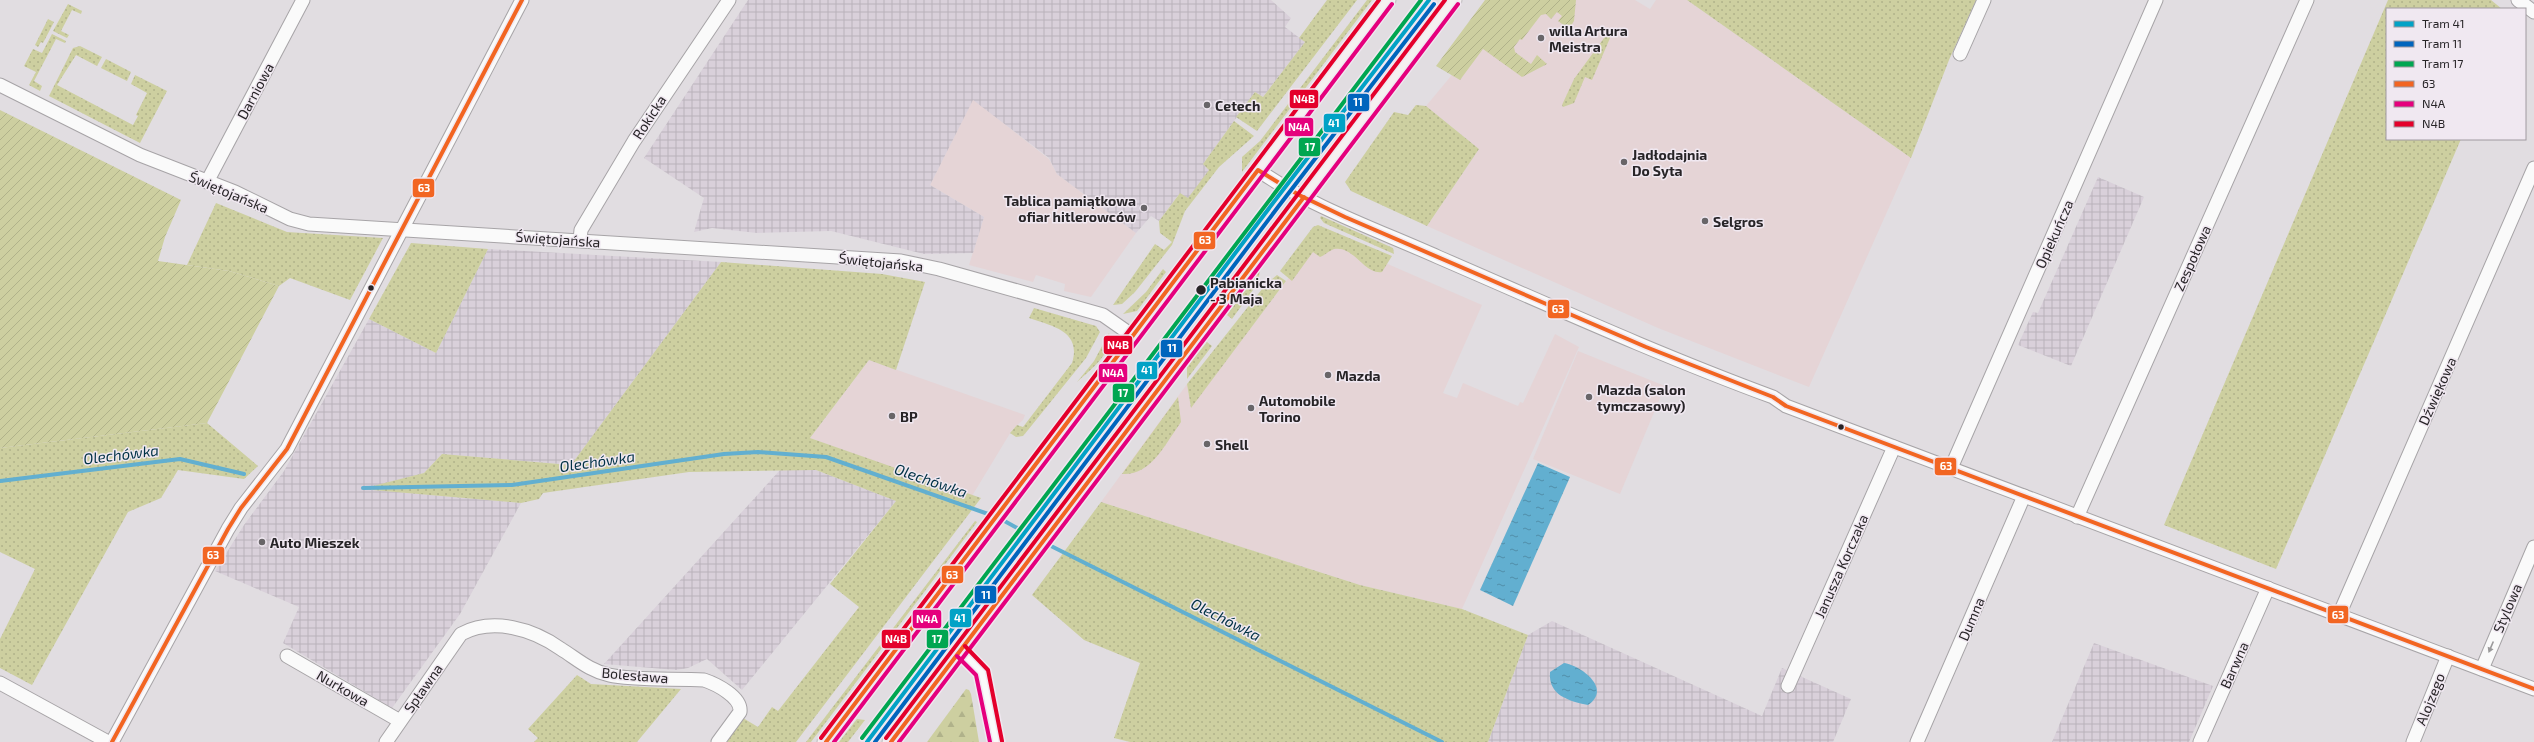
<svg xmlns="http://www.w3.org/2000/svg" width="2534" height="742" font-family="'Exo 2',sans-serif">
<defs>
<pattern id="industrial-grid" width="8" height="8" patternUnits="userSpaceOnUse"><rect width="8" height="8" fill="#d9d0da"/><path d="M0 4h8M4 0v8" fill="none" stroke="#bab2bb"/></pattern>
<pattern id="grass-dots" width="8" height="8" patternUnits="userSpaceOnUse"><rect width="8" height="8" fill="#cdcfa0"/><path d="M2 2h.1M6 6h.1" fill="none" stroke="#b0b28a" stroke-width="1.8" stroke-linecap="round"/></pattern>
<pattern id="forest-firs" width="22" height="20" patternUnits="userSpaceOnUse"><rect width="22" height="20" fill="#cdcfa0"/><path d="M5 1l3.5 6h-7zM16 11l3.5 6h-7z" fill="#b0b28a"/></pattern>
<pattern id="garden-furrows" width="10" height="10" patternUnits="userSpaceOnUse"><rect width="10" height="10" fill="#cdcfa0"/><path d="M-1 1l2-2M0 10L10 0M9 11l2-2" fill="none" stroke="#b0b28a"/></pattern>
<pattern id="water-ripples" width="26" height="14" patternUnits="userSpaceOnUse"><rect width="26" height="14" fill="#62afd0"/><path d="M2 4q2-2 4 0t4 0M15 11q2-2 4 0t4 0" fill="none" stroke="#518ea9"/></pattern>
</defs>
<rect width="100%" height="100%" fill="#e1dde1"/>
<g fill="#e5d4d6">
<polygon points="1485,0 1635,0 1650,9 1656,0 1687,0 1911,158 1809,387 1658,328 1427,226 1479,149 1426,106 1451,76"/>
<polygon points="973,99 1049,159 1057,174 1136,233 1091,297 1064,291 1065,284 1036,275 1033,282 969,265 984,217 930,185"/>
<polygon points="1321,235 1482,305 1443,393 1457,398 1463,383 1518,406 1520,402 1523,403 1555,334 1579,347 1462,609 1360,585 1101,502 1187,384 1191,407"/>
<polygon points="1578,351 1665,386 1620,494 1533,459"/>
<polygon points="869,360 1025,415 1023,420 1012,430 972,496 810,438"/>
</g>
<g fill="url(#industrial-grid)">
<polygon points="748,0 1271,0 1291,18 1285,27 1305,42 1263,97 1255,92 1203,164 1210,170 1188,199 1179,194 1159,221 1151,216 1136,233 1057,174 1049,158 973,100 930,185 984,217 973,253 924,254 831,231 757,233 712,228 694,232 704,198 644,158"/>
<polygon points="2098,177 2144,197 2071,366 2018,345 2033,312 2038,313"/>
<polygon points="488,249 721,262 571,465 442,454 424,473 363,489 521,503 460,614 392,708 283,643 299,607 215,571 244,525 284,471 369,319 436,353"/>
<polygon points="780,470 816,470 896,501 742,690 707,659 688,668 676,670 604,664"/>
<polygon points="1552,621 1762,716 1782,668 1851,699 1833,742 1488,742 1528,635"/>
<polygon points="2094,643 2213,686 2189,742 2052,742"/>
</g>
<g fill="url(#grass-dots)">
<polygon points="1327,0 1357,0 1257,131 1236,117 1255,92 1263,97 1305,42 1299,38"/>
<polygon points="1367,0 1372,0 1242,172 1242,157 1260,141"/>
<polygon points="1687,0 1976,0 1949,60 1911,158"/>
<polygon points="2388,0 2491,0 2502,9 2387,9 2387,139 2461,139 2276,569 2164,525"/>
<polygon points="68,4 82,11 81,14 72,10 61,31 69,35 67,38 53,31"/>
<polygon points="48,19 54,22 43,43 41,42 38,47 35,45"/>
<polygon points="1609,33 1610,38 1592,80 1585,77 1574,103 1563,107 1562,105 1574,79 1607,34"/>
<polygon points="52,34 66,41 65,43 56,39 34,81 42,86 40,91 29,85 36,72 24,66 33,49 42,53"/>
<polygon points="80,46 102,57 97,66 76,55 57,85 133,125 138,116 136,115 147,93 131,84 135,75 167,91 140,143 49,96 73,48"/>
<polygon points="106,59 131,72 127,81 101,68"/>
<polygon points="1416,105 1426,106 1479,149 1427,226 1351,191 1345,182 1394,112 1408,115"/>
<polygon points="1234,121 1254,136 1219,167 1185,211 1172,245 1135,292 1122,304 1113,305 1155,244 1164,250 1172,242 1160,233 1159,221 1180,193 1188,198 1209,170 1203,164"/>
<polygon points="216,203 287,232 383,238 350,300 290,278 279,286 229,271 187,265"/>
<polygon points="1321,216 1393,248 1394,254 1324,223 1320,218"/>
<path d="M1318,225l74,31 -10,16c-18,3 -28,-27 -48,-23 -5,2 -9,6 -14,8l-7,-5 -21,29 -12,-10 33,-44z"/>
<polygon points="411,243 488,249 436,353 369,319"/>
<polygon points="721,262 882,274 925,282 896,370 869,360 810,438 981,498 796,742 726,742 743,718 758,727 772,707 778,711 859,607 830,584 896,501 816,470 689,472 543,493 539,499 521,503 361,489 424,473 442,454 571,465"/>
<polygon points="1163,269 1166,272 1137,311 1123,314 1146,292"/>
<polygon points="1260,270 1258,283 1232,319 1227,315"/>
<polygon points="1277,275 1286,281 1191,408 1187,384 1266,284"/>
<path d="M1034,308l62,18 4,6 -14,26 -58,72 -5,6 -7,1 -6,-4 7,-8 6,2 49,-64c10,-32 -20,-37 -43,-45z"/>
<path d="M1109,333c5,20 -19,37 -32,49l17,-21z"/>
<polygon points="1207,342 1212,346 1187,379 1187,367"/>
<path d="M1178,397l3,25 -2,3c-15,21 -29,51 -57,49z"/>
<polygon points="207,423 258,466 244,479 178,470 161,498 128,512 32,685 0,668 0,639 35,569 0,552 0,448"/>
<polygon points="1101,502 1360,585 1462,609 1528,635 1488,742 1130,742 1114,738 1140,663 1084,640 1032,595"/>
<polygon points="975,521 977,522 811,742 806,742"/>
<polygon points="923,672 929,677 879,742 871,742"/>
<polygon points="577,675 591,684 681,689 637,742 534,742 538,738 528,729"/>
<polygon points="857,719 865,720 848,742 839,742"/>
</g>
<polygon fill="url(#forest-firs)" points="966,689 969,690 971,694 979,742 927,742"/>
<g fill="url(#garden-furrows)">
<polygon points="1485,0 1576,0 1574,21 1569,29 1558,21 1562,16 1557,12 1551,19 1546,14 1541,15 1522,40 1520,39 1514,47 1515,52 1531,64 1537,55 1547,64 1522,77 1483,49 1460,80 1436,66"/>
<polygon points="0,110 181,200 165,237 158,261 229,271 279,286 207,423 0,448"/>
</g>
<g fill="url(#water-ripples)">
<polygon points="1538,463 1570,477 1513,606 1480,590"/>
<path d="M1564,663c18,3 48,26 24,42 -20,-4 -40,-10 -38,-33z"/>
</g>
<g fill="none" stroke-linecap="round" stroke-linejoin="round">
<g stroke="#62afd0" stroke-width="4">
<polyline points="0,481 180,459 244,474"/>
<polyline points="363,488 512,485 724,454 758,452 826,457 991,515"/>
<polyline points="999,518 1039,540"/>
<polyline points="1047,544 1442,742"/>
</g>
<defs>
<g id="minor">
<polyline points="2518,0 2534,12"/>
<polyline points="1960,54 1984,0"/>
<polyline points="0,85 140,155 235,192 290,219 309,224 901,261 939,269 1103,315 1133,336"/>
<path d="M1258,170c51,36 122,61 180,87 111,48 221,98 335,140l13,9 748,283"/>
<polyline points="207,182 303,0"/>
<polyline points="580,240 581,230 634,141 729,0"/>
<polyline points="1951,468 2156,0"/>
<polyline points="2077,517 2307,0"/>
<polyline points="2339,615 2534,168"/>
<polyline points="961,651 976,664 982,672 996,742"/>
<polyline points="287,656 400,721"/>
<polyline points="2482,669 2534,547"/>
<polyline points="0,683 108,742"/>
<polyline points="1788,686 1894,447"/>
<polyline points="112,742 228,529 241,508 287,449 522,0"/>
<path d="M386,742l75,-108c32,-17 72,-5 100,15 16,10 29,22 48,26 25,6 68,3 95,5 12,4 38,17 36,32l-22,30"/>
<polyline points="1917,742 2024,496"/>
<polyline points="2200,742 2268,588"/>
<polyline points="2413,742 2448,656"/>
</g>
<g id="major">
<polyline points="826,742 1387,0"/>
<polyline points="891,742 1453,0"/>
</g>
</defs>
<use href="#minor" stroke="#a7a4a7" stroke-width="15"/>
<use href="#major" stroke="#bdbbbd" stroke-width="19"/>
<use href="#minor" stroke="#fafafa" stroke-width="13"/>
<use href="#major" stroke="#f5f0f0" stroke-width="17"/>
<defs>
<g id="bus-1">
<polyline points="112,742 228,529 241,508 287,449 522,0"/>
<polyline points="826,742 1258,170 1299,195 1345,217 1646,347 1773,397 1786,406 2534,689"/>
<polyline points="891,742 1304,197"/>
</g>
<g id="bus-2">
<polyline points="957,656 976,675 990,742"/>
<polyline points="834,742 1392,4"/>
<polyline points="899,742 1458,4"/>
</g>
<g id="bus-3">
<polyline points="965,646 988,670 1002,741"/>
<polyline points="821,738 1379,0"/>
<polyline points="886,738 1445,0"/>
</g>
</defs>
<use href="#bus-1" stroke="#f0e8f1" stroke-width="7"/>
<use href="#bus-2" stroke="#f0e8f1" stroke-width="7"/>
<use href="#bus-3" stroke="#f0e8f1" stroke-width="7"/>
<use href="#bus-1" stroke="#f26522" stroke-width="4"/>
<use href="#bus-2" stroke="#e5007d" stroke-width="4"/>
<use href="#bus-3" stroke="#e4002b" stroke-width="4"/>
<defs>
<polyline id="tram-1" points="867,742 1273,203 1429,0"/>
<polyline id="tram-2" points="875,742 1278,207 1434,4"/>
<polyline id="tram-3" points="862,738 1421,0"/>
</defs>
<use href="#tram-1" stroke="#f0e8f1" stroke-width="7"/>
<use href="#tram-2" stroke="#f0e8f1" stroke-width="7"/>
<use href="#tram-3" stroke="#f0e8f1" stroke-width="7"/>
<use href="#tram-1" stroke="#02a2c6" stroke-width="4"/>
<use href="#tram-2" stroke="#0065bd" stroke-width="4"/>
<use href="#tram-3" stroke="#00a651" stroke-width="4"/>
</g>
<defs><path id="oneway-solid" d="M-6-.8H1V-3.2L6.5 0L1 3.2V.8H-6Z"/></defs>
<use fill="#9b9a9b" href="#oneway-solid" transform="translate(2491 647) rotate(113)"/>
<g fill="#686568" stroke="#f0e8f1" stroke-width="1.5">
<circle cx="1541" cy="38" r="4"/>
<circle cx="1207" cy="105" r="4"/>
<circle cx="1624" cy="162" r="4"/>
<circle cx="1144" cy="208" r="4"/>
<circle cx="1705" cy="221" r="4"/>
<circle cx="1328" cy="375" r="4"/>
<circle cx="1589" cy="397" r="4"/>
<circle cx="1251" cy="408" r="4"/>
<circle cx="892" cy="416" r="4"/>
<circle cx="1207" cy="444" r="4"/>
<circle cx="262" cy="542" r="4"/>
</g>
<g fill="#272427" stroke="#f0e8f1" stroke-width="1.5">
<circle cx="371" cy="288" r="3.5"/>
<circle cx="1201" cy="290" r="5.5"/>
<circle cx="1841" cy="427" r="3.5"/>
</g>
<g text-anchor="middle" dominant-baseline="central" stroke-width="3" stroke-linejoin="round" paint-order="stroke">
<g font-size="14" font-weight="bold" fill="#272427" stroke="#f0e8f1" text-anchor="start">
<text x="1549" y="30">willa Artura<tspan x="1549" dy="16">Meistra</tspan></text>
<text x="1215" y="105">Cetech</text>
<text x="1632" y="154">Jadłodajnia<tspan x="1632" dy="16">Do Syta</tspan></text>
<text x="1136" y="200" text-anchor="end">Tablica pamiątkowa<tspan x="1136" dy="16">ofiar hitlerowców</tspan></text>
<text x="1713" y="221">Selgros</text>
<text x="1336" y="375">Mazda</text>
<text x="1597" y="389">Mazda (salon<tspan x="1597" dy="16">tymczasowy)</tspan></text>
<text x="1259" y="400">Automobile<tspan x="1259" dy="16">Torino</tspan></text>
<text x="900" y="416">BP</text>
<text x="1215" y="444">Shell</text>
<text x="270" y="542">Auto Mieszek</text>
</g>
<g font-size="14" fill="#272427" stroke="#f0e8f1">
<text transform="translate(255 91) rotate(-62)">Darniowa</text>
<text transform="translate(649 117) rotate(-57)">Rokicka</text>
<text transform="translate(229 192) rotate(23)">Świętojańska</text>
<text transform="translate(2054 234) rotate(-66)">Opiekuńcza</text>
<text transform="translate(558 239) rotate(4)">Świętojańska</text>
<text transform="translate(2192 258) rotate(-66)">Zespołowa</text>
<text transform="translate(881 262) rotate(6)">Świętojańska</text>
<text transform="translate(2437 391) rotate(-66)">Dźwiękowa</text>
<text transform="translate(1841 566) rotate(-66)">Janusza Korczaka</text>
<text transform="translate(2507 608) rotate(-67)">Stylowa</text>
<text transform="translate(1971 619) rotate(-67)">Dumna</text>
<text transform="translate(2234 665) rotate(-66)">Barwna</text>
<text transform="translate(635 675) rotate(5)">Bolesława</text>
<text transform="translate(343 688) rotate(30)">Nurkowa</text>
<text transform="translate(423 688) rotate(-55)">Spławna</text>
<text transform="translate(2430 699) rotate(-68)">Alojzego</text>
</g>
<g font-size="14" font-weight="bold" fill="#272427" stroke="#f0e8f1" text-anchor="start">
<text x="1210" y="282">Pabianicka<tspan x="1210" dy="16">- 3 Maja</tspan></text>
</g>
<g font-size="15" font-style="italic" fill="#013245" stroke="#f0e8f1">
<text transform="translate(121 454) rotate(-7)">Olechówka</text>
<text transform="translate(597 461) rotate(-8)">Olechówka</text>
<text transform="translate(931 480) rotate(19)">Olechówka</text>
<text transform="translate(1226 619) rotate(27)">Olechówka</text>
</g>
</g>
<g stroke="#f0e8f1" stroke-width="1.5">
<rect x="1289" y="89" width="30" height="20" rx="4" fill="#e4002b"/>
<rect x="1347" y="93" width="23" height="19" rx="4" fill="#0065bd"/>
<rect x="1323" y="113" width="23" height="20" rx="4" fill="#02a2c6"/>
<rect x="1284" y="117" width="30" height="20" rx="4" fill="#e5007d"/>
<rect x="1298" y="137" width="23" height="20" rx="4" fill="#00a651"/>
<rect x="412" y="178" width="23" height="20" rx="4" fill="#f26522"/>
<rect x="1193" y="231" width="23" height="19" rx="4" fill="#f26522"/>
<rect x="1547" y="299" width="23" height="20" rx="4" fill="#f26522"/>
<rect x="1103" y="335" width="30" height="20" rx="4" fill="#e4002b"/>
<rect x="1160" y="339" width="23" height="19" rx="4" fill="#0065bd"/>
<rect x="1136" y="361" width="22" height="19" rx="4" fill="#02a2c6"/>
<rect x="1098" y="363" width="30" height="20" rx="4" fill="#e5007d"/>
<rect x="1112" y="383" width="23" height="20" rx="4" fill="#00a651"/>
<rect x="1934" y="457" width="23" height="19" rx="4" fill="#f26522"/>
<rect x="202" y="546" width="23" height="19" rx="4" fill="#f26522"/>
<rect x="941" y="565" width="23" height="19" rx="4" fill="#f26522"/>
<rect x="974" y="585" width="23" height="19" rx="4" fill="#0065bd"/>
<rect x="2327" y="605" width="22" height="19" rx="4" fill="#f26522"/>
<rect x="949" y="608" width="23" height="20" rx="4" fill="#02a2c6"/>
<rect x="912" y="609" width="30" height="20" rx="4" fill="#e5007d"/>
<rect x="926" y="629" width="23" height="20" rx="4" fill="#00a651"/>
<rect x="881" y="629" width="30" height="20" rx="4" fill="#e4002b"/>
</g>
<g font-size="11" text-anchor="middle" font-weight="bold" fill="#fff">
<text x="1304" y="103">N4B</text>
<text x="1358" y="106">11</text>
<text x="1334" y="127">41</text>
<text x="1299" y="131">N4A</text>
<text x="1310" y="151">17</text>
<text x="424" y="192">63</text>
<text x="1205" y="244">63</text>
<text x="1558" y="313">63</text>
<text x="1118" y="349">N4B</text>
<text x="1172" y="352">11</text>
<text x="1147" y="374">41</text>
<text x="1113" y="377">N4A</text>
<text x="1123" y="397">17</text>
<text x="1946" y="470">63</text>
<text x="213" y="559">63</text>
<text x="952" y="579">63</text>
<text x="986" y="599">11</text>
<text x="2338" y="619">63</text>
<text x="960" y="622">41</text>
<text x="927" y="623">N4A</text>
<text x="937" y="643">17</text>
<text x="896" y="643">N4B</text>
</g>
<rect x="2386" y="8" width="140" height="132" fill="#f0e8f1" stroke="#a09aa0"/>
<rect x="2394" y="21" width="20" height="6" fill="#02a2c6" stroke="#a09aa0"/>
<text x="2422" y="28" font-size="12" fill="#272427">Tram 41</text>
<rect x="2394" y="41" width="20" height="6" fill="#0065bd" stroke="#a09aa0"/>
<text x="2422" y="48" font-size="12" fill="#272427">Tram 11</text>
<rect x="2394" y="61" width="20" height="6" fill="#00a651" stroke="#a09aa0"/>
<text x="2422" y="68" font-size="12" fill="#272427">Tram 17</text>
<rect x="2394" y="81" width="20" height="6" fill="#f26522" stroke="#a09aa0"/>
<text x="2422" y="88" font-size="12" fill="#272427">63</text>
<rect x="2394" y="101" width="20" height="6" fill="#e5007d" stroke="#a09aa0"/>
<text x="2422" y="108" font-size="12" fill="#272427">N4A</text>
<rect x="2394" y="121" width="20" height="6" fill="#e4002b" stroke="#a09aa0"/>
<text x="2422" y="128" font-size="12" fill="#272427">N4B</text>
</svg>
